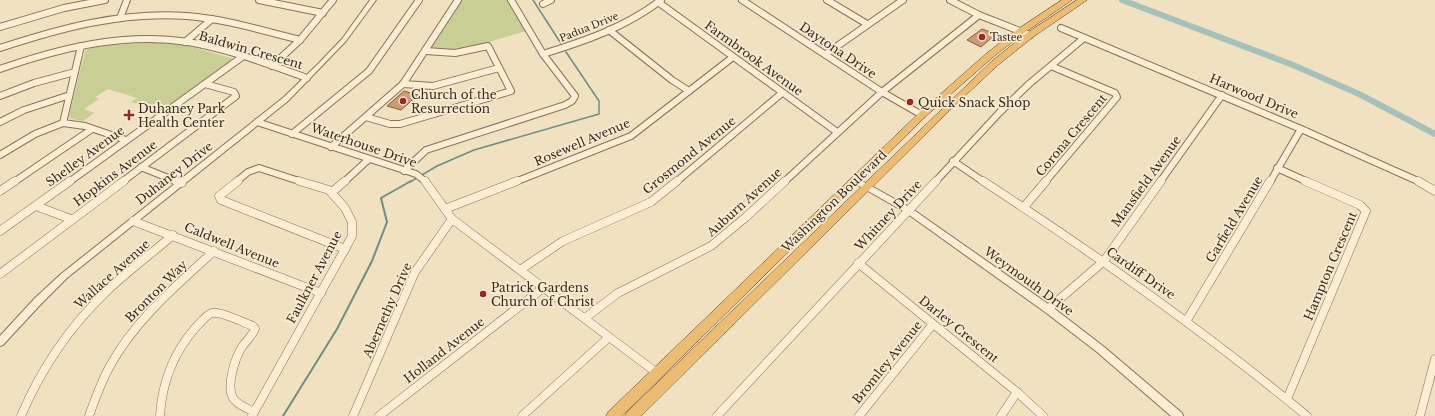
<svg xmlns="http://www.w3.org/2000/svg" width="1435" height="416" font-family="'Libre Baskerville',serif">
<rect width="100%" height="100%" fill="#f0e1c1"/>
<g fill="#c8ce94">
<polygon points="461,0 507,0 526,31 462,50 431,48"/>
<polygon points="152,42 185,45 234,59 162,110 131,102 137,98 108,89 95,97 99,99 84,109 94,113 83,121 71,119 69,116 85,51 92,47"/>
</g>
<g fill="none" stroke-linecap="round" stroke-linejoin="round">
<g stroke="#6a9086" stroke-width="1.5">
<polyline points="533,0 562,45"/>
<polyline points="410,182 437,166 474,150 599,114 599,101 566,52"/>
</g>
<polyline stroke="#6a9086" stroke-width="2" points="283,416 337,329 372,261 387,222 381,198 411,181"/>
<polyline stroke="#a4c2b9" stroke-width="6" points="1122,0 1293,65 1359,94 1435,134"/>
</g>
<g fill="#d09a75" stroke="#8a5a3c">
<polygon points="982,29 996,34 981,47 967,40"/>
<polygon points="404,91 418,95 401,110 387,106"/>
</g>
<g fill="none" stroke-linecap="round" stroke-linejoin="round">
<defs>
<g id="minor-far1">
<polyline points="259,0 323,13"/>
<polyline points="742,0 882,92 922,115"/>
<polyline points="827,0 867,24"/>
<polyline points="950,0 979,15 1030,35"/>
<polyline points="658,2 837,132"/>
<polyline points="543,4 551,0"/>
<polyline points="120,18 127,0"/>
<polyline points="0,27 64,8 105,0"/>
<polyline points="1061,28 1301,129 1420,182"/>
<polyline points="609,30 672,80 689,91"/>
<polyline points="185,42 212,19"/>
<polyline points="81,46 63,123 85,126 126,140"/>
<path d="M0,48c61,-20 123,-37 187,-32 39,3 76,15 113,24"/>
<path d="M543,54c42,-13 83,-27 118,-54"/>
<polyline points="826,54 903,0"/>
<polyline points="272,66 300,40 333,0"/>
<path d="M0,69c60,-21 124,-37 188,-27 41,7 80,22 119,36"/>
<polyline points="403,84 433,86 499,68"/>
<polyline points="0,96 34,83 75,72"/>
<polyline points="366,117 390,124 400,124 511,91 488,46 455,53 426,51"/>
<polyline points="0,122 24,110 67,96"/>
<polyline points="257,122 416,174 426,182"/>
<polyline points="292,134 369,71 419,0"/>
<polyline points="331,147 403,84 458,0"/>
<polyline points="0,155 35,134 63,123"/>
<polyline points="953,161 984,182"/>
<polyline points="141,167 178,182"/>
<polyline points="1277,168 1308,182"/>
<polyline points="404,171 426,150 565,105 572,101 575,96 543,54 511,0"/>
<polyline points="14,182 92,129"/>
<polyline points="69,182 242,57"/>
<polyline points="122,182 236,96 234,92 205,84"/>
<polyline points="236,182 248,172 259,168 302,182"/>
<polyline points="344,182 369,159"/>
<polyline points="515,182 631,136 733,57"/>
<polyline points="676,182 782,93"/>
<polyline points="784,182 882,92 979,15"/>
<polyline points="935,182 1000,112 1029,84 1084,38"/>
<polyline points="1045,182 1117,97 1115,93 1051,66"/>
<polyline points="1160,182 1222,95"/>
<polyline points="1270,182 1301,129"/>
</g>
<g id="minor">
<polyline points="176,181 182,183"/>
<polyline points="238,181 219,196 221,200 345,249"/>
<polyline points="299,181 329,190 345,208 352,222 352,236 345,249"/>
<polyline points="425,181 452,219 657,373"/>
<path d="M983,181c112,73 221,150 324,235"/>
<polyline points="1418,181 1435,191"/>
<polyline points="0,191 15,181"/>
<polyline points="332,192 345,181"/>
<polyline points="36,206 71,219"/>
<polyline points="1024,207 1046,181"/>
<polyline points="445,209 517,181"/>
<polyline points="133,221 321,293"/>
<polyline points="0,231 70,181"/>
<polyline points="858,263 1017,392 1043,416"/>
<polyline points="520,270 563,241 651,202 677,181"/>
<polyline points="0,274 124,181"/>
<polyline points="1048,309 1104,261 1161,181"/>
<polyline points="585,318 618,293 711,246 746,217 785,181"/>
<polyline points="1187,320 1270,181"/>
<polyline points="1287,399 1366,211 1360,205 1305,181"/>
<path d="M21,416c20,-47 49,-90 86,-125 21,-20 44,-37 66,-56"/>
<path d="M89,416c6,-17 12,-34 21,-50 25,-46 66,-80 104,-115"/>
<path d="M160,416c2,-34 13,-63 36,-89 4,-4 10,-12 16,-14 9,-2 32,10 41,13l2,3c-3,7 -9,12 -13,18 -7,11 -16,39 -9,51 4,7 14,10 21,14"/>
<polyline points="252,416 345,249"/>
<polyline points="353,416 415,272 452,219"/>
<polyline points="379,416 543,288"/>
<polyline points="522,416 608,338"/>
<polyline points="717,416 936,181"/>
<polyline points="859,416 933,324"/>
<polyline points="1001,416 1017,392"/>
<polyline points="1420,416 1435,359"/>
</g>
<g id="tertiary">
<polygon points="370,0 376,0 346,41 288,101 67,278 41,304 3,345 0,346 0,336 35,298 61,274 284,97 319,63 342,39"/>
<polygon points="855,177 911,208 1051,306 1103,346 1182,413 1183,416 1171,416 1097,352 1045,312 905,212 852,182 851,180"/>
</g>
<g id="trunk">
<polygon points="1062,0 1072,0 1024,33 993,57 925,117 622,416 606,416 608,412 919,113 987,53 1018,29"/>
<polygon points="1077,0 1087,0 1033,37 998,65 952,108 641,416 625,416 627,412 992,61 1027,33"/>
</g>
</defs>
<use href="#minor-far1" stroke="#8a7257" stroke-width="8"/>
<use href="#minor" stroke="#8a7257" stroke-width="9"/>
<use href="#tertiary" stroke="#8a7257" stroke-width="2"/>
<use href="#trunk" stroke="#57402c" stroke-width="1"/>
<use href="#minor-far1" stroke="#faefd4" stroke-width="6"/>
<use href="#minor" stroke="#faefd4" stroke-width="8"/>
<use href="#tertiary" fill="#faefd4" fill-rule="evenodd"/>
<use href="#trunk" fill="#ecbc72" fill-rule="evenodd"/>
</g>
<g fill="#9c2527" stroke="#f7ebd1" stroke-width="1.5">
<circle cx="982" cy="37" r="4"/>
<circle cx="403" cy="101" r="4"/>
<circle cx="910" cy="102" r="4"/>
<path d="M127 109h4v4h4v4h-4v4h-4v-4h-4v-4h4z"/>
<circle cx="483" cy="294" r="4"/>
</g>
<g text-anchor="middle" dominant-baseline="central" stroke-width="3.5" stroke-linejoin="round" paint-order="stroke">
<g font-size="10" fill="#392a1d" stroke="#f7ebd1">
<text transform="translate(589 27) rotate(-22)">Padua Drive</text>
</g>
<g font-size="10" fill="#392a1d" stroke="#f7ebd1" text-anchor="start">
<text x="990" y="37">Tastee</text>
</g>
<g font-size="12" fill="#392a1d" stroke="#f7ebd1">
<text transform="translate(251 50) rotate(16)">Baldwin Crescent</text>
<text transform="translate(838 50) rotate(34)">Daytona Drive</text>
<text transform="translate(754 58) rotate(36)">Farmbrook Avenue</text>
<text transform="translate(1254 96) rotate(23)">Harwood Drive</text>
<text transform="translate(1071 135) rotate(-50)">Corona Crescent</text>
<text transform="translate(582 142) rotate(-23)">Rosewell Avenue</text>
<text transform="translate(364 145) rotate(19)">Waterhouse Drive</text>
<text transform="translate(689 155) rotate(-39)">Grosmond Avenue</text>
<text transform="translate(85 156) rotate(-36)">Shelley Avenue</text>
<text transform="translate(115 173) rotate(-37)">Hopkins Avenue</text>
<text transform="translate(174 173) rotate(-38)">Duhaney Drive</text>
<text transform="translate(1146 181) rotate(-54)">Mansfield Avenue</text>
<text transform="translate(834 201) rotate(-44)">Washington Boulevard</text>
<text transform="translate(744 202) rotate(-42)">Auburn Avenue</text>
<text transform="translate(888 215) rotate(-47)">Whitney Drive</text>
<text transform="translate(1234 219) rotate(-59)">Garfield Avenue</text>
<text transform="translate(232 245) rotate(22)">Caldwell Avenue</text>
<text transform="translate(1330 266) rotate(-67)">Hampton Crescent</text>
<text transform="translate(1141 273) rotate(35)">Cardiff Drive</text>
<text transform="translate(112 274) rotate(-42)">Wallace Avenue</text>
<text transform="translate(314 277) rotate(-62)">Faulkner Avenue</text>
<text transform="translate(1029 281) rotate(36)">Weymouth Drive</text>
<text transform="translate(156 291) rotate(-45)">Bronton Way</text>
<text transform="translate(387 310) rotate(-66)">Abernethy Drive</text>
<text transform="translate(959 329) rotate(39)">Darley Crescent</text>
<text transform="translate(444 350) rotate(-38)">Holland Avenue</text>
<text transform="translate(887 362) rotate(-51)">Bromley Avenue</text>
</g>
<g font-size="12" fill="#392a1d" stroke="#f7ebd1" text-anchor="start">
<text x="411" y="94">Church of the<tspan x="411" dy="14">Resurrection</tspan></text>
<text x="918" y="102">Quick Snack Shop</text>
<text x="138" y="108">Duhaney Park<tspan x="138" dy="14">Health Center</tspan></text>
<text x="491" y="287">Patrick Gardens<tspan x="491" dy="14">Church of Christ</tspan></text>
</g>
</g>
</svg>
